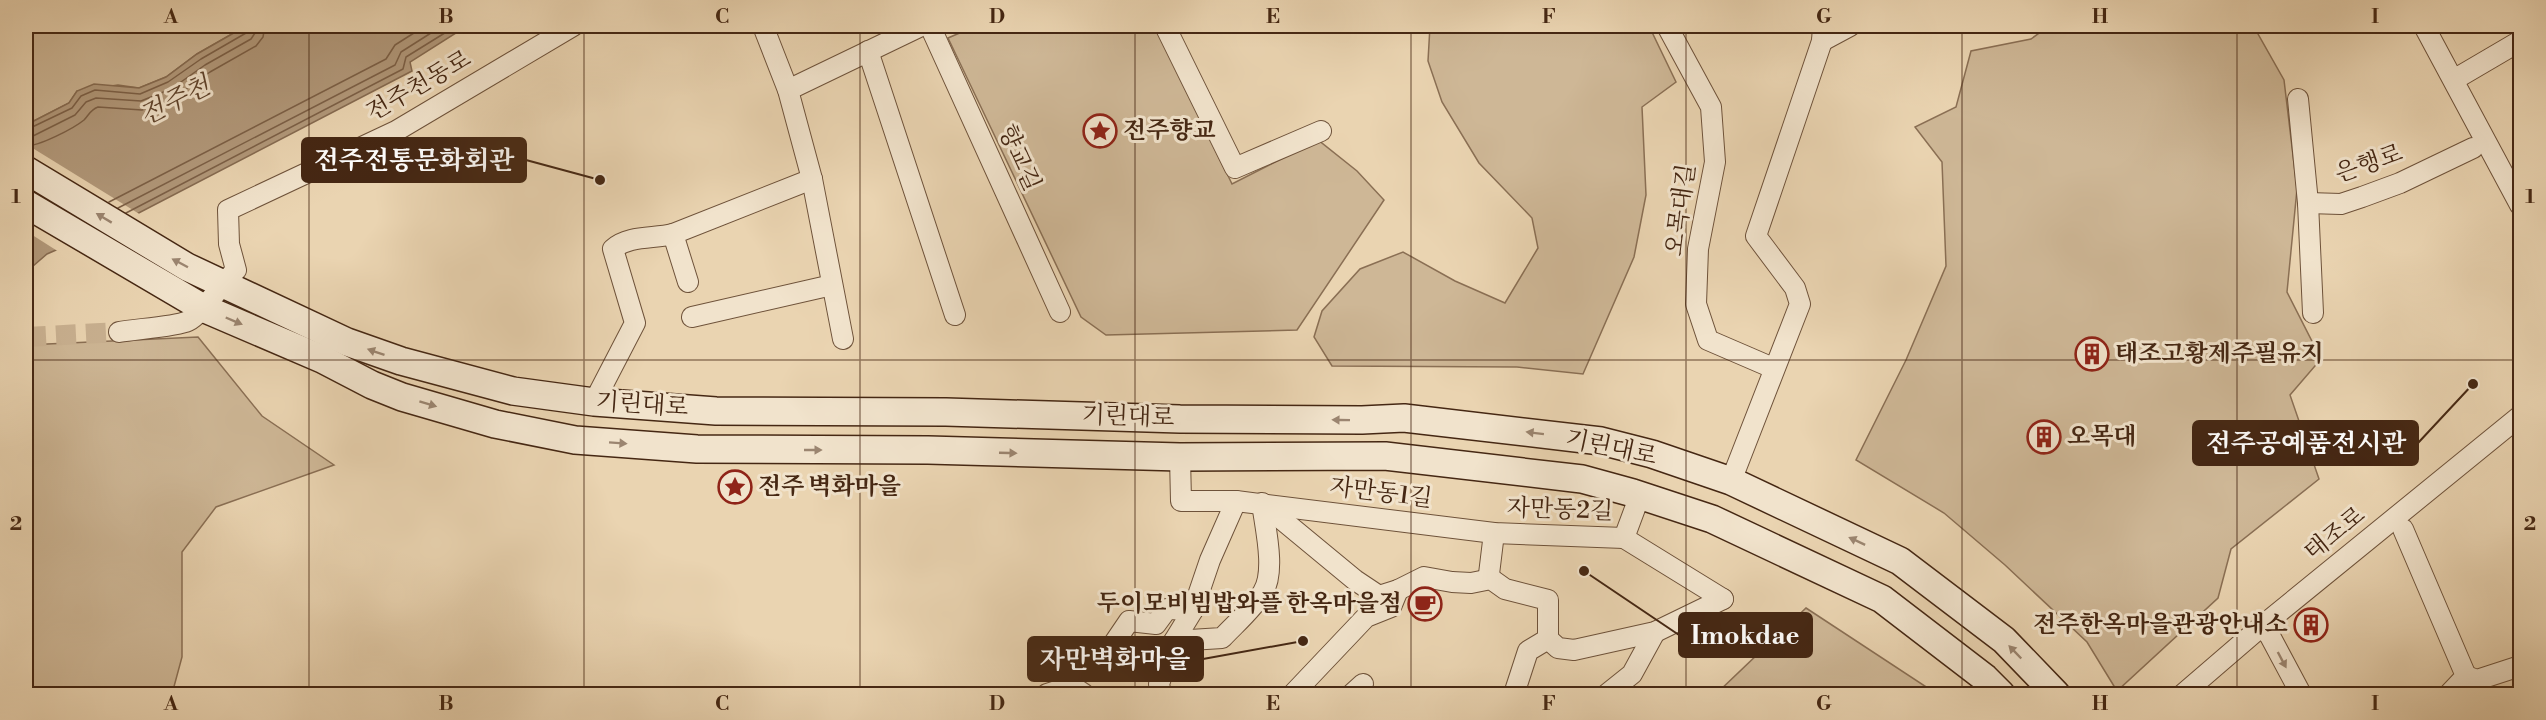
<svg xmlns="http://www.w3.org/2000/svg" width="2546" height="720" font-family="'Libre Bodoni','Noto Serif KR',serif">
<rect width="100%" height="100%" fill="#ead4b1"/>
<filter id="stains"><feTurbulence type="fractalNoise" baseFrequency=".00333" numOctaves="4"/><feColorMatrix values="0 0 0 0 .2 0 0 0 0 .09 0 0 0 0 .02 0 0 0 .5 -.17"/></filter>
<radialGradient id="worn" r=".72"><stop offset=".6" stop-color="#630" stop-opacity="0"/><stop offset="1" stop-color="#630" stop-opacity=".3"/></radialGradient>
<g fill="#ceb796" stroke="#8a6f54" stroke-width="1.5">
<polygon points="26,26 246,26 197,54 166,77 139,88 118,85 77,91 69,103 26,125"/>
<polygon points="976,26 1157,26 1232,184 1318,140 1357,171 1384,200 1297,330 1106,335 1081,317 948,38"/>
<polygon points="1430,26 1649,26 1676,82 1642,107 1646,195 1634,257 1583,374 1517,367 1332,366 1314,337 1322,311 1360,269 1403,252 1455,281 1505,303 1538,248 1532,218 1479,163 1442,102 1428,61"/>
<polygon points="2049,26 2249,26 2254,27 2284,80 2297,189 2287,292 2321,359 2290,395 2319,479 2231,549 2218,598 2117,691 2087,642 2005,565 1944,513 1856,460 1906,360 1946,266 1942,162 1915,127 1956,107 1971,51 2031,39"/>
<polygon points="198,337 262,416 334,465 216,507 182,552 182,657 172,694 26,694 26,345"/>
<polygon points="1806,608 1937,694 1716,694"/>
</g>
<polygon fill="#b2997b" stroke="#866b51" stroke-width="1.5" points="246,26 467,26 410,62 412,71 129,218 47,254 26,272 26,125 69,103 77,91 94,84 139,88 166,77 197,54"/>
<polygon fill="#ead4b1" points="26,144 141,215 59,252 26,231"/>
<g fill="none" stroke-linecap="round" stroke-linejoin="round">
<g stroke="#7c6047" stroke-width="1.5">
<polyline points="26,130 72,108 81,96 95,90 140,94 168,82 201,59 246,33 249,26"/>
<polyline points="26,137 33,136 75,115 86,102 96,98 141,101 171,89 205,65 251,39 255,33 256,26"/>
<path d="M26,146c13,0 47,-17 58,-26 5,-5 6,-10 14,-13l44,3 33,-13 35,-25 46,-26 7,-9 2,-11"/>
<polyline points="109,202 386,59 395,45 425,26"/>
<polyline points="118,208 395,65 401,52 442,26"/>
<polyline points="126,213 403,69 406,57 456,26"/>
</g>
<polyline stroke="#c9b191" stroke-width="20" stroke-dasharray="20 10" stroke-linecap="butt" points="26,337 119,332"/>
<defs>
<g id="street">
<polyline points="763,26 788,90 812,179 843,339"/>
<polyline points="930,26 1060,312"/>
<polyline points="1165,26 1235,168 1321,131"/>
<polyline points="1667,26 1711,107 1715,162 1698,249 1696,304 1708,340 1773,368"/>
<polyline points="2424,26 2520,205"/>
<polyline points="1822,41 1850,26"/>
<polyline points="868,51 955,315"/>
<polyline points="2462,75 2520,41"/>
<polyline points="788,90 921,26"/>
<polyline points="2298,99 2308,203 2313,313"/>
<polyline points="2308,203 2341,204 2362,197 2400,183 2473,148"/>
<polyline points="673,234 688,282"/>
<polyline points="692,317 832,285"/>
<path d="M119,332c16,-3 56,-5 69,-11 13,-6 35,-39 48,-51l-7,-26 -1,-34 168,-79 177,-105"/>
<path d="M594,402l41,-79 -22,-74c16,-14 41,-10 60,-15l139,-55"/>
<polyline points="1180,457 1181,501 1236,501 1494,533 1624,538 1640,495"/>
<polyline points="1731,481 1800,304 1795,288 1756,236 1822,41 1823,26"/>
<polyline points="1263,504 1355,580 1379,596 1398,590 1424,577 1452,582 1471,583 1491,579 1505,589 1548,600 1548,639"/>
<polyline points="2403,529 2466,676 2449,694"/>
<polyline points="1624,538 1723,599"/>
<polyline points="1491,579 1489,574 1494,533"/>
<polyline points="2262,626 2270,636 2301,694"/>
<polyline points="1548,639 1558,648 1574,650 1655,632 1723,599"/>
<path d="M1174,641l48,-3c13,-14 31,-29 41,-46 13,-21 2,-65 -1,-89"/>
<polyline points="2466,676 2477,680 2520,666"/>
<polyline points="1072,686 1071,668 1110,649 1129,621 1156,624 1167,609 1193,610"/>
<polyline points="1047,694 1072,686 1084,694"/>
<polyline points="1161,694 1159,684 1174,641 1193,610 1210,560 1236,501"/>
<polyline points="1293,694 1366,617 1391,607 1398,590"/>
<polyline points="1352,694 1363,684"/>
<polyline points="1514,694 1528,651 1548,639"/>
<polyline points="1607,694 1632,674 1655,632"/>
<polyline points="2183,694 2262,626 2520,416"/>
</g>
<g id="secondary">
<polyline points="26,170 187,267 347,342 401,361 513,391 594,402 716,411 946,412 1180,419 1362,420 1404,418 1601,441 1652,454 1731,481 1900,561 2004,640 2056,694"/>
<polyline points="26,204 203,308 322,359 372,385 402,397 495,424 575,440 697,449 928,450 1180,457 1385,456 1582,479 1633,493 1712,519 1882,599 1985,678 2001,694"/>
</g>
</defs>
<use href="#street" stroke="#6e523a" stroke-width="22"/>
<use href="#secondary" stroke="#452713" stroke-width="30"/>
<use href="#street" stroke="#f1e3cc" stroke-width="20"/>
<use href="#secondary" stroke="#f1e3cc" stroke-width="27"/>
</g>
<defs><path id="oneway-solid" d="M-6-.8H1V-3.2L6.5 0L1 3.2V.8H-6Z" transform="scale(1.5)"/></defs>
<g fill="#9b8570">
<use href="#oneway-solid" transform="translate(104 218) rotate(-149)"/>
<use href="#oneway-solid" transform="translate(180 263) rotate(-152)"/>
<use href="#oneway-solid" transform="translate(234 321) rotate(23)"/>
<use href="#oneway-solid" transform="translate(376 352) rotate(-161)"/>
<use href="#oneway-solid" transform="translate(428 404) rotate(17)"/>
<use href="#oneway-solid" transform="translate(1341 420) rotate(-179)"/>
<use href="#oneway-solid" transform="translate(1535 433) rotate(-173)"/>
<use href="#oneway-solid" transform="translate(618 443) rotate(4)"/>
<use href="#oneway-solid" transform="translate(813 450)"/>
<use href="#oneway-solid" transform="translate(1008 453) rotate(2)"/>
<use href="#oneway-solid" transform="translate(1857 541) rotate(-155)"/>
<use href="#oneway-solid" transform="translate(2015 652) rotate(-134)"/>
<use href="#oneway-solid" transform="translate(2282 660) rotate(62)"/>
</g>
<path fill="none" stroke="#452713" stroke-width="1.5" stroke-opacity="0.55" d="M309,26v668M584,26v668M860,26v668M1135,26v668M1411,26v668M1686,26v668M1962,26v668M2237,26v668M26,360h2494"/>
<defs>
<symbol id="sight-ring" viewBox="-11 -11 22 22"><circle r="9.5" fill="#f1e3cc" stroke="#8f2418" stroke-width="1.5"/><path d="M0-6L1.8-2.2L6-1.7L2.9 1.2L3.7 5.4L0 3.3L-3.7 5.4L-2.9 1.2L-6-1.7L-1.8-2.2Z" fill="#8f2418"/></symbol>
<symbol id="building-ring" viewBox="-11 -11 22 22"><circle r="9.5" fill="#f1e3cc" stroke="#8f2418" stroke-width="1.5"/><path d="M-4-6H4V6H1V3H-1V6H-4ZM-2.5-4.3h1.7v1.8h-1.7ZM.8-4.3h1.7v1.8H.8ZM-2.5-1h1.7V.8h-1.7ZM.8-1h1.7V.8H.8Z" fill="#8f2418"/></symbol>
<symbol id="cafe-ring" viewBox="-11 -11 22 22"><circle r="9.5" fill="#f1e3cc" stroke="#8f2418" stroke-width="1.5"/><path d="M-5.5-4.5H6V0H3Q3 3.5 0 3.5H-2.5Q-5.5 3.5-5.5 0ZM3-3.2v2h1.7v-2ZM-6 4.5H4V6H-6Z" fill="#8f2418"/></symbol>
</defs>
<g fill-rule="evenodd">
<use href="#sight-ring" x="1081" y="112" width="38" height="38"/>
<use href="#building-ring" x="2073" y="335" width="38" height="38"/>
<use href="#building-ring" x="2025" y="418" width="38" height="38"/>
<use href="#sight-ring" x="716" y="468" width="38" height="38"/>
<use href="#cafe-ring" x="1406" y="585" width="38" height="38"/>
<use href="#building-ring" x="2292" y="606" width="38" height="38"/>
</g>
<g text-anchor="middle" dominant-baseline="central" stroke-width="6" stroke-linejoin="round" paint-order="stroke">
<g font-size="24" fill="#452713" stroke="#f1e3cc">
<text transform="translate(419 86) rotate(-30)">전주천동로</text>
<text transform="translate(1019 158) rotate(66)">향교길</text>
<text transform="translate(2369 164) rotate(-19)">은행로</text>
<text transform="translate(1681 210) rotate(-82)">오목대길</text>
<text transform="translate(642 405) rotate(4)">기린대로</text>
<text transform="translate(1128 417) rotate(2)">기린대로</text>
<text transform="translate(1611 448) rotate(12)">기린대로</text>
<text transform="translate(1381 493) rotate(7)">자만동1길</text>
<text transform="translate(1560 510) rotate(2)">자만동2길</text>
<text transform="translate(2335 534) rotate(-39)">태조로</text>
</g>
<g font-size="24" font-weight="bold" fill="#452713" stroke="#f1e3cc" text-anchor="start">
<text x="1123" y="131">전주향교</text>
<text x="2115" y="354">태조고황제주필유지</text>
<text x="2067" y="437">오목대</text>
<text x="758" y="487">전주 벽화마을</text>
<text x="1402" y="604" text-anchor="end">두이모비빔밥와플 한옥마을점</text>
<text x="2288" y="625" text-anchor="end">전주한옥마을관광안내소</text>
</g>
<g font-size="26" font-style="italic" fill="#60442d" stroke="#f1e3cc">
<text transform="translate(175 101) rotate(-27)">전주천</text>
</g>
</g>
<path fill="none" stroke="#452713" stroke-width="2" d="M600 180L526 160M2473 384L2418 443M1584 571L1679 635M1303 641L1203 659"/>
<g fill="#452713" stroke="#f1e3cc" stroke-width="2">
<circle cx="600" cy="180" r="6"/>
<circle cx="2473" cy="384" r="6"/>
<circle cx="1584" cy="571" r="6"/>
<circle cx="1303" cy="641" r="6"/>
</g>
<g fill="#452713" stroke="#452713" stroke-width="2">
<rect x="302" y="138" width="224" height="44" rx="6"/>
<rect x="2193" y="421" width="225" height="44" rx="6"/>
<rect x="1679" y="613" width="133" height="44" rx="6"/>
<rect x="1028" y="637" width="175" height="44" rx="6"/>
</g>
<g font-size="26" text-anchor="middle" font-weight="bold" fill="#fff">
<text x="414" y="169">전주전통문화회관</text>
<text x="2306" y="452">전주공예품전시관</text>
<text x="1745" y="644">Imokdae</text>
<text x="1115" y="668">자만벽화마을</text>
</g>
<rect width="2546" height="720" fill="none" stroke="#ead4b1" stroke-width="66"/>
<rect x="33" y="33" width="2480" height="654" fill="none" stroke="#452713" stroke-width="2"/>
<g font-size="20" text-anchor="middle" font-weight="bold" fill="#452713">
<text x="171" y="23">A</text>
<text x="446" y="23">B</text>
<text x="722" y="23">C</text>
<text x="997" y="23">D</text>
<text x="1273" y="23">E</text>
<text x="1549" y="23">F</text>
<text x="1824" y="23">G</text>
<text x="2100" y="23">H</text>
<text x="2375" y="23">I</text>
<text x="16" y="203">1</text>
<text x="2530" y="203">1</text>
<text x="16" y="530">2</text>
<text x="2530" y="530">2</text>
<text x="171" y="710">A</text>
<text x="446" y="710">B</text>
<text x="722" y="710">C</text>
<text x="997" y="710">D</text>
<text x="1273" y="710">E</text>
<text x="1549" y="710">F</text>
<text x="1824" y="710">G</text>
<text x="2100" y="710">H</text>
<text x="2375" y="710">I</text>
</g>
<rect width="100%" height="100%" filter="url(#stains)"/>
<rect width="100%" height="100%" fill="url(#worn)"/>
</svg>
